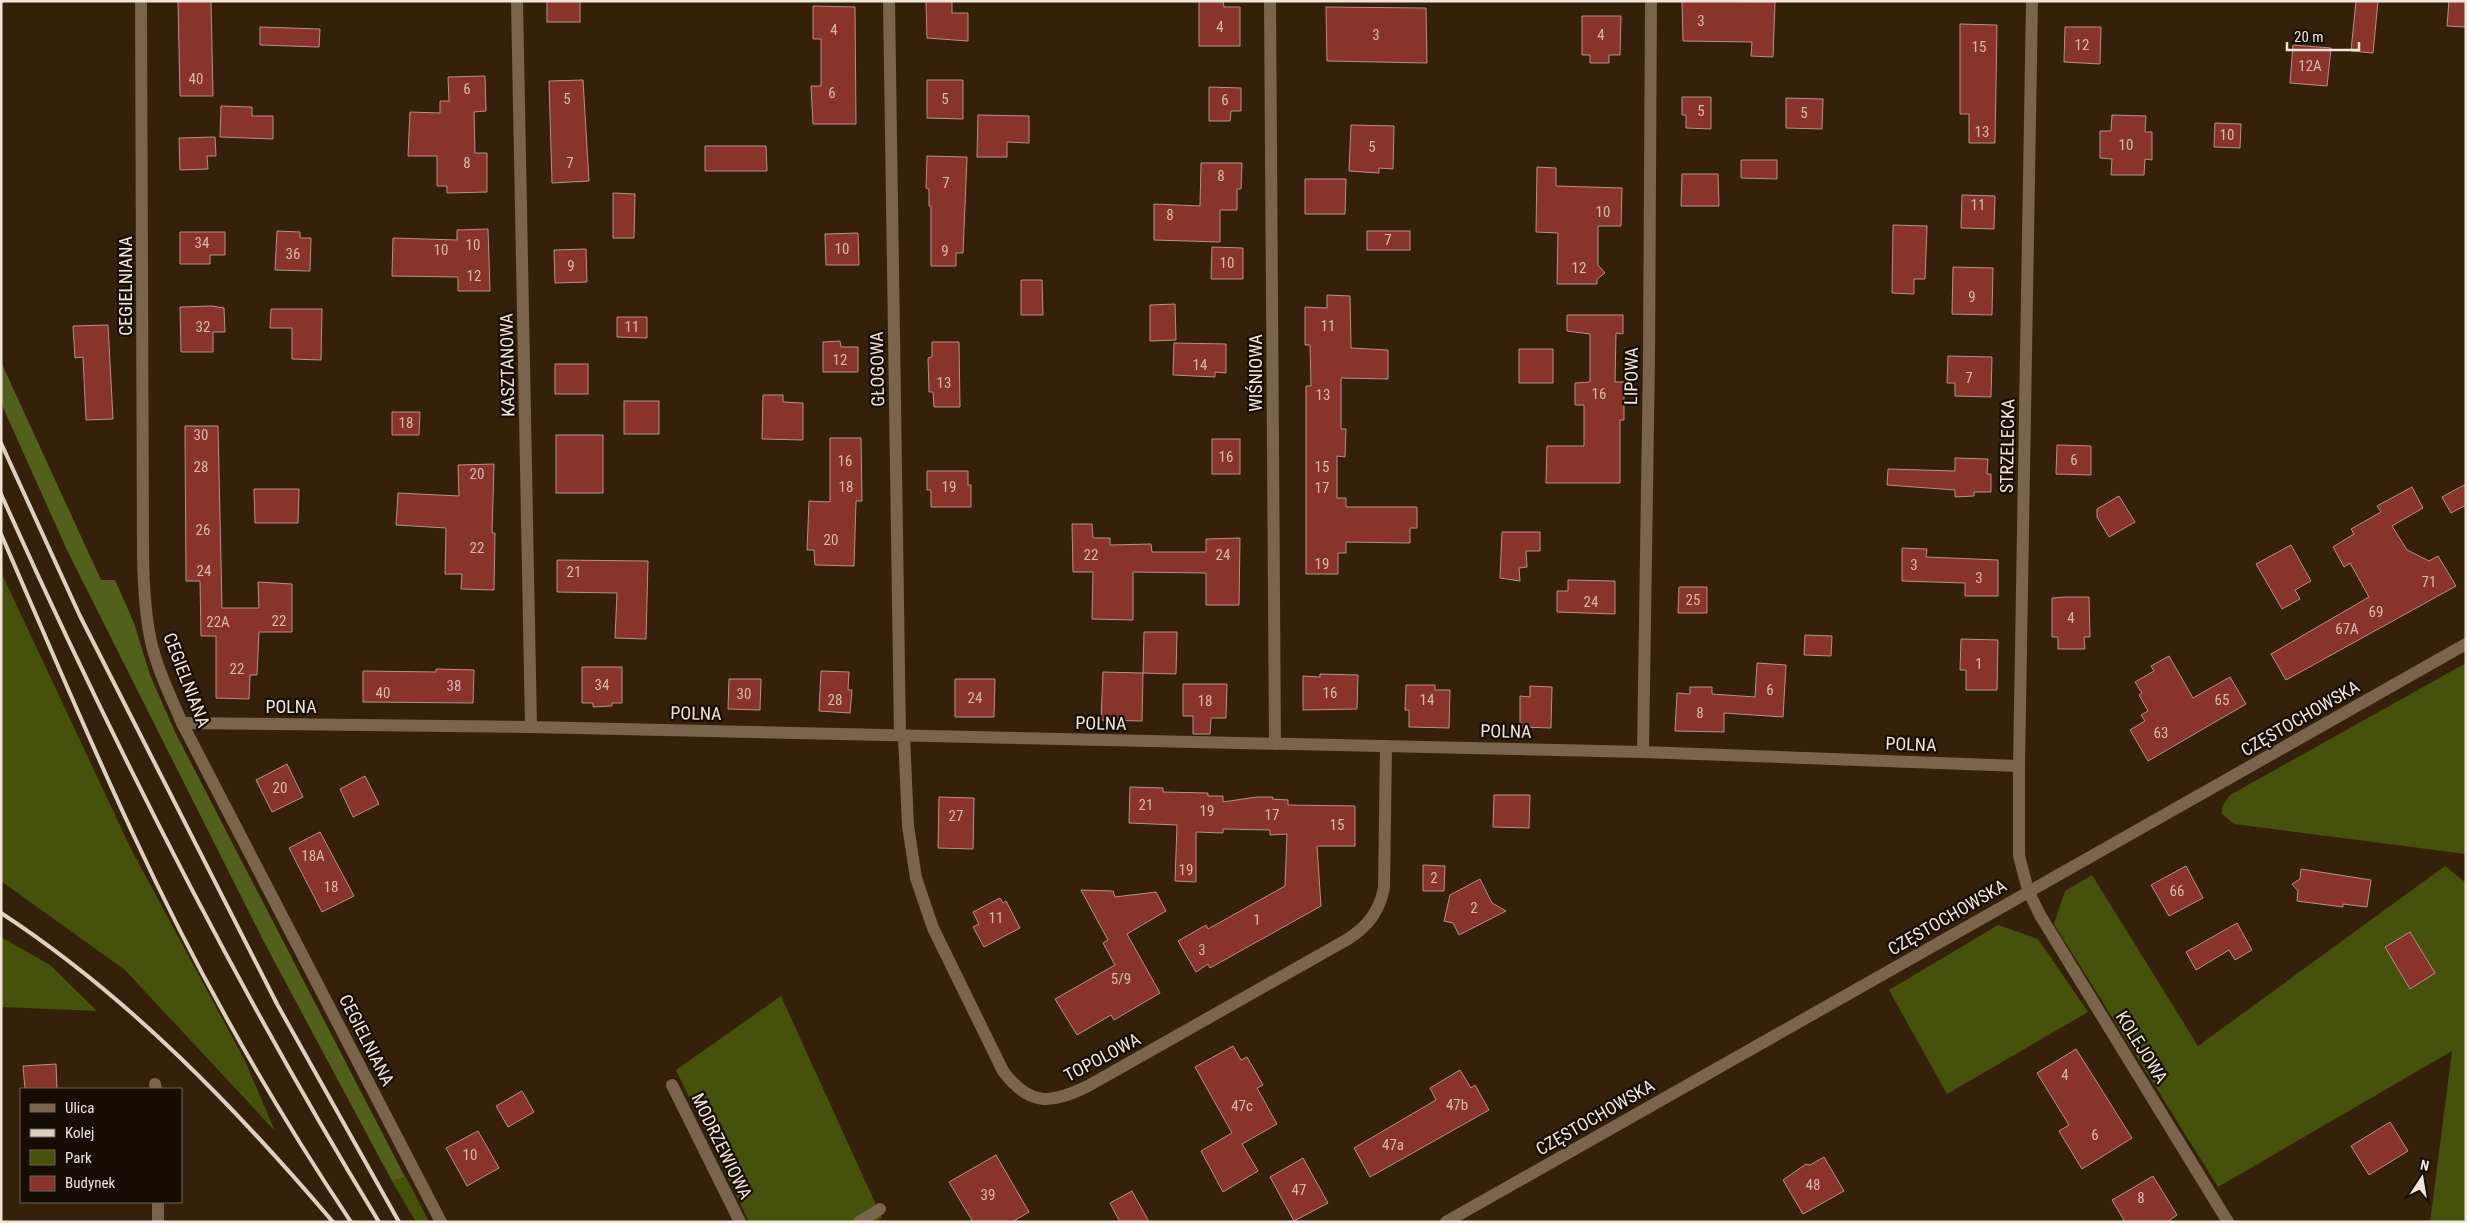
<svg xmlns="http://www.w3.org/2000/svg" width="2467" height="1223" font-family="'Roboto Condensed',sans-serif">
<rect width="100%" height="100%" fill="#352109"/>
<g fill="#46520c">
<polygon points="1,572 131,849 245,1061 275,1131 125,970 1,881"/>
<polygon points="2466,663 2466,854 2234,824 2222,814 2222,807 2230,795"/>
<polygon points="2445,866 2466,883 2466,1222 2430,1222 2452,1051 2218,1187 2054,924 2065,891 2092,875 2198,1046"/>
<polygon points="1998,925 2038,939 2088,1012 1947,1094 1889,990"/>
<polygon points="1,937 50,965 97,1011 2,1007"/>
<polygon points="781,996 882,1218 876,1222 749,1222 676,1070"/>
<polygon points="406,1177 429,1222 416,1222 392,1181"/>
</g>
<polygon fill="#53601b" points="1,362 101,580 115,580 134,623 150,675 175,732 405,1177 392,1181 264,942 67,550 1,403"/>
<g fill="#88342b" stroke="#b6908a">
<polygon points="178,1 211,1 213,96 180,96"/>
<rect x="547" y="1" width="33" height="21"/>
<polygon points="926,1 952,1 952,13 968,13 968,41 927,38"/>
<polygon points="1199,1 1223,1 1224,7 1240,7 1240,46 1199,46"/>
<polygon points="1682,1 1775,2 1773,57 1751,56 1752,42 1683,41"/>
<polygon points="2356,1 2378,1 2373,53 2351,51"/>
<polygon points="2449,1 2466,1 2466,27 2447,26"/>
<polygon points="813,6 855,7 856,124 813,124 811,86 821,86 821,39 813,39"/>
<polygon points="1326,7 1426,8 1427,63 1327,61"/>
<polygon points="1582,16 1621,16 1620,55 1609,55 1609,63 1590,63 1590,55 1582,55"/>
<polygon points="1960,24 1997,25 1995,143 1969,143 1969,114 1960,114"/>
<polygon points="260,27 320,29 319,47 260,45"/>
<polygon points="2065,27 2101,27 2100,64 2064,62"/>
<polygon points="2293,45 2331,48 2327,86 2290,83"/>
<polygon points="485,76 486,111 474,112 475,153 487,153 487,192 447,193 447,186 437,186 437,156 408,156 410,112 440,113 440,101 449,101 448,77"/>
<polygon points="583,80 589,181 552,183 549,81"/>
<polygon points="927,80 963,80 963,119 927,118"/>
<polygon points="1209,87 1241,88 1241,111 1231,111 1230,121 1209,121"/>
<polygon points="1682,97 1711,97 1711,129 1686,128 1686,115 1682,115"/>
<polygon points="1786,98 1823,99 1822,129 1786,128"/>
<polygon points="221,106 252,107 252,116 273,116 273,139 220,137"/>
<polygon points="978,115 1029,116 1029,143 1007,142 1007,157 977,157"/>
<polygon points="2112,115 2146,116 2145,132 2152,132 2152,160 2145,159 2144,175 2111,175 2112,159 2100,158 2100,131 2111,131"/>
<polygon points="2215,123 2241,124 2240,148 2214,147"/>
<polygon points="1351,125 1394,126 1393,169 1379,168 1379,173 1349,171"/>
<polygon points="215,137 216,156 207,156 208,169 180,170 179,138"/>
<polygon points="705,146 766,146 767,171 705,171"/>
<polygon points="927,156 967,157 963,253 956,253 956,266 931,266 931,206 929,206 929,189 926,188"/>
<polygon points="1741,160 1777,160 1777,179 1741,178"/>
<polygon points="1201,163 1242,163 1241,189 1237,189 1237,210 1220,210 1220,242 1154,240 1154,204 1200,206"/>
<polygon points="1537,167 1556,168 1556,186 1622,188 1621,226 1598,226 1598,265 1605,273 1597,279 1597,284 1557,284 1558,233 1536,232"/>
<polygon points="1682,174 1718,174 1719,206 1681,206"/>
<polygon points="1305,179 1346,179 1345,214 1305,214"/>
<polygon points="613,193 635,194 634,238 613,238"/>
<polygon points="1962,195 1995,196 1994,229 1961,228"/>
<polygon points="1893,225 1927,226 1925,279 1914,279 1914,294 1892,293"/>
<polygon points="488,229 490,291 458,291 458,277 392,276 393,238 457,240 457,230"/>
<polygon points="277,231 300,232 300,238 311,238 310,271 275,270"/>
<rect x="1367" y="231" width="43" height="19"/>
<polygon points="180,232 225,232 225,255 210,255 210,264 180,264"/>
<polygon points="858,233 859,265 826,265 825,234"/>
<polygon points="1212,247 1243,248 1243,279 1211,279"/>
<polygon points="586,249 587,282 555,283 554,250"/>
<polygon points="1953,267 1993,268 1992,315 1952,314"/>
<polygon points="1021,280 1042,280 1043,315 1021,315"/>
<polygon points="1327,295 1350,296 1351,348 1388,350 1388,379 1341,378 1341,429 1346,429 1345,457 1337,456 1337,498 1346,498 1346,507 1417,507 1417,528 1410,528 1410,543 1346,542 1346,553 1338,553 1338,574 1306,574 1306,386 1311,386 1310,345 1305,345 1305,307 1327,308"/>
<polygon points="1175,304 1176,340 1150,341 1150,305"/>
<polygon points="212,306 224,308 225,332 213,332 213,352 181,352 180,307"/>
<polygon points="271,309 322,309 321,360 292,359 292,328 270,328"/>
<polygon points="1567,315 1623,315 1623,334 1616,333 1615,382 1624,382 1624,420 1620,420 1620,483 1546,483 1547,446 1584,446 1584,405 1575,405 1575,383 1590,382 1590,334 1567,331"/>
<polygon points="617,317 647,317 647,338 617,337"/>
<polygon points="108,325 113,419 86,420 83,357 75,358 73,326"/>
<polygon points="840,341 841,347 858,347 858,372 823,372 823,342"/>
<polygon points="932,342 959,342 960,407 934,407 933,392 929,392 928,358 932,357"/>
<polygon points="1174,343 1226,344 1226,373 1215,372 1215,377 1173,375"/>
<rect x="1519" y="349" width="34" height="34"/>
<polygon points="1948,356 1992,357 1991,397 1955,396 1955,383 1947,383"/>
<rect x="555" y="364" width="33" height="30"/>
<polygon points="763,395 783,395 783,402 803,403 803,440 762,439"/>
<rect x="624" y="401" width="35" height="33"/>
<polygon points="392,412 420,412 419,435 392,435"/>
<polygon points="185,426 218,426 222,608 259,608 258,582 292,584 292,632 259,632 257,675 250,675 249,699 216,698 216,636 201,636 200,581 186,581"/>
<rect x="556" y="435" width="47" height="58"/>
<polygon points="830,438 861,438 862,501 856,501 854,566 815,565 814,550 807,550 809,501 830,502"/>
<rect x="1212" y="439" width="28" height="35"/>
<polygon points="2057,445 2091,446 2091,475 2056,474"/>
<polygon points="1955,458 1988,459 1987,474 1991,474 1991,492 1974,492 1974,496 1955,497 1955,490 1887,485 1888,469 1955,471"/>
<polygon points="494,464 492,533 495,533 494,590 461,589 462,574 445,574 446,528 396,525 398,493 459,496 458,465"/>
<polygon points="927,471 968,471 968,485 971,485 971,507 931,507 931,490 927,490"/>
<polygon points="2466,484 2466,505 2451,513 2442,497"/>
<polygon points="2412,487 2423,508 2392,526 2407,550 2429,561 2438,556 2456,586 2286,680 2271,654 2369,597 2350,563 2344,567 2333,547 2354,534 2351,529 2381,512 2377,506"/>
<polygon points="254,489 299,489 298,523 255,523"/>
<polygon points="2119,496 2135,522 2109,537 2097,517 2097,509"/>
<polygon points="1072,524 1092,524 1093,538 1110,538 1110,545 1151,544 1152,552 1206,552 1206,539 1240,538 1239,605 1206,605 1206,573 1133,572 1133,620 1092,619 1093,572 1073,572"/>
<polygon points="1502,532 1540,532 1540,551 1526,551 1527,567 1519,568 1520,581 1500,578"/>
<polygon points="2291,545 2311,581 2295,590 2300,599 2282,609 2256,564"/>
<polygon points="1902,548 1927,549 1926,557 1998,560 1998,596 1965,596 1965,583 1902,581"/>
<polygon points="557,560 648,561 646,639 615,638 617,593 557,592"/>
<polygon points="1568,580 1615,581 1615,614 1557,612 1557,591 1568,591"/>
<polygon points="1679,587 1707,587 1707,613 1678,613"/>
<polygon points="2066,597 2089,597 2090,637 2084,637 2085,649 2058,649 2058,637 2052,637 2052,598"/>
<polygon points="1144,632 1177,632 1176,674 1143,673"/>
<polygon points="1805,635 1832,636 1831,656 1804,655"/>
<polygon points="1961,639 1998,640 1997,690 1966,690 1966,670 1960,670"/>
<polygon points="2169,656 2193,698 2230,677 2246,704 2148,761 2130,730 2145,721 2141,715 2148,711 2139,695 2142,693 2135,682 2154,671 2151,666"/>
<polygon points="1757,663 1786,665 1783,717 1724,713 1724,732 1675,731 1677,693 1690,694 1690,687 1712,687 1712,694 1755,697"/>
<polygon points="582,667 622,667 622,703 612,703 612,706 593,707 593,703 582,703"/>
<polygon points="436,669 474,670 473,703 363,702 363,671 436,672"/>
<polygon points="821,671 849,672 848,690 852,690 850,713 819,711"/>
<polygon points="1103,672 1143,673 1142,721 1101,720"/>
<polygon points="1320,674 1358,675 1357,709 1303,710 1303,676 1320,677"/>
<polygon points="729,679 761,679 760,710 728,709"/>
<polygon points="955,679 995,679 994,717 955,717"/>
<polygon points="1183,684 1227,684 1226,718 1211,718 1210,734 1193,734 1193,716 1183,716"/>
<polygon points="1406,685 1435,685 1435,690 1450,690 1449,728 1409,727 1409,710 1405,710"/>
<polygon points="1530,686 1552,687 1551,728 1520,727 1520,696 1530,697"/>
<polygon points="287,764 303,797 272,812 256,780"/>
<polygon points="365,776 379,804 353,817 340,789"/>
<polygon points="1130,787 1163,788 1163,792 1208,793 1208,796 1223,796 1223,802 1257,797 1273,797 1272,799 1288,800 1288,805 1355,806 1355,846 1317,846 1321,906 1210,968 1208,964 1196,972 1178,941 1206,925 1208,929 1285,886 1287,834 1270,835 1270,830 1223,829 1223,833 1196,832 1196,882 1175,881 1177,825 1129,823"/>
<polygon points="1494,795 1530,795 1529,828 1493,827"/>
<polygon points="939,797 974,798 973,849 938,848"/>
<polygon points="320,832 354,896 322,912 289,848"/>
<polygon points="1423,865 1445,866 1444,891 1423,891"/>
<polygon points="2186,866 2203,898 2169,916 2151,885"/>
<polygon points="2301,869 2371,880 2367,907 2343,904 2343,907 2297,901 2298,891 2292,884 2300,879"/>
<polygon points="1480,879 1492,903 1506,911 1459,935 1453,923 1444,921 1450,895"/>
<polygon points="1081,890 1113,891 1115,897 1156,892 1166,911 1127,934 1160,993 1114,1020 1111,1015 1077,1035 1055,999 1115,965 1103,943 1108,940"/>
<polygon points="1000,898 1003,903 1006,901 1020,928 984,947 973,927 979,924 973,912"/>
<polygon points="2237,923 2252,950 2235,960 2229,950 2196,970 2186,952"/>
<polygon points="2410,932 2435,973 2410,989 2385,947"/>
<polygon points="1233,1046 1241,1060 1247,1057 1263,1085 1257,1088 1277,1124 1242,1144 1258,1171 1223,1192 1201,1151 1232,1133 1195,1067"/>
<polygon points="2076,1049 2132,1138 2082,1169 2059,1131 2069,1125 2037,1073"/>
<polygon points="56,1064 57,1089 25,1089 23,1066"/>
<polygon points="1460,1070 1471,1088 1475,1085 1489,1110 1370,1177 1354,1148 1436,1100 1430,1088"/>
<polygon points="522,1091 534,1112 508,1127 496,1106"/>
<polygon points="2390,1122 2408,1151 2369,1175 2351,1146"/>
<polygon points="478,1131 499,1168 467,1186 446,1148"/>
<polygon points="996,1155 1029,1212 1012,1222 973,1222 949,1182"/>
<polygon points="1824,1157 1844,1191 1803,1214 1783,1180 1806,1164 1810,1165"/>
<polygon points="1303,1158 1328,1203 1294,1221 1270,1177"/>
<polygon points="2153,1176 2177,1215 2167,1222 2125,1222 2112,1200"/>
<polygon points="1132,1191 1149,1222 1120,1222 1110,1203"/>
</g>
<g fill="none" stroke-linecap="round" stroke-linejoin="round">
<g stroke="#7a644b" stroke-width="12">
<path d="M141,1l2,544c0,30 1,61 7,92 6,30 20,58 32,86l259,499"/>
<polyline points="517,1 531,727"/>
<polyline points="889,1 900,735"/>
<polyline points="1270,1 1275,744"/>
<polyline points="2032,1 2019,766 2019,856 2028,890 2040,915 2228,1222"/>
<polyline points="182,723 531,727 1643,752 2019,766"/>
<path d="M904,736l4,90 8,52 17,50 70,143c27,36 48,33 85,15l260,-147c20,-13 31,-27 36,-51l2,-142"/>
<polyline points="1643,752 1649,357 1651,1"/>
<polyline points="155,1084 156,1089"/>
<polyline points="672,1085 740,1222"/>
<polyline points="158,1202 158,1222"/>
<polyline points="859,1222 880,1209"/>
</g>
<polyline stroke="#7a644b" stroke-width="12" points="1446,1222 2466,644"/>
<g stroke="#ddd0c0" stroke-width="4">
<polyline points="1,443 80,616 277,1004 399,1222"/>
<path d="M1,494c112,250 236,495 378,728"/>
<path d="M1,534c44,101 86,202 133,302 62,134 135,263 217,386"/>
<path d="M1,913c127,83 234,194 332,309"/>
</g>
</g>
<g text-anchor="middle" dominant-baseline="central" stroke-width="4.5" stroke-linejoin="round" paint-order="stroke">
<g font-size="15" fill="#d8baad">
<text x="1701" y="21">3</text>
<text x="1220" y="27">4</text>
<text x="834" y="30">4</text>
<text x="1376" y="35">3</text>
<text x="1601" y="35">4</text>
<text x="2082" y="45">12</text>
<text x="1979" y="47">15</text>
<text x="2310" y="66">12A</text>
<text x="196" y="79">40</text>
<text x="467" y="89">6</text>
<text x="832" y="93">6</text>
<text x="567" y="99">5</text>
<text x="945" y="99">5</text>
<text x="1225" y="100">6</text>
<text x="1701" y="111">5</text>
<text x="1804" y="113">5</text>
<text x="1982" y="132">13</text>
<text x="2227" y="135">10</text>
<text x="2126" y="145">10</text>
<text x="1372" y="147">5</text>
<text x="467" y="163">8</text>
<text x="570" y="163">7</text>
<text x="1221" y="176">8</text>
<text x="946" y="183">7</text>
<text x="1978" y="205">11</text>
<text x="1603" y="212">10</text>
<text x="1170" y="215">8</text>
<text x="1388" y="240">7</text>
<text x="202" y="243">34</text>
<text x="473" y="245">10</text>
<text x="842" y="249">10</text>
<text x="441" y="250">10</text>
<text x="945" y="251">9</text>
<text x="293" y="254">36</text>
<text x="1227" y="263">10</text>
<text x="571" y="266">9</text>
<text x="1579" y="268">12</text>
<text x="474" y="276">12</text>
<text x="1972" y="297">9</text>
<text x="1328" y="326">11</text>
<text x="203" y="327">32</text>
<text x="632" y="327">11</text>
<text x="840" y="360">12</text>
<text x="1200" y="365">14</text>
<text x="1969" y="378">7</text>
<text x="944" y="383">13</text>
<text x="1599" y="394">16</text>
<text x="1323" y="395">13</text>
<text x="406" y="423">18</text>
<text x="201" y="435">30</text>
<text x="1226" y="457">16</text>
<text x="2074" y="460">6</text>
<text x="845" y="461">16</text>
<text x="201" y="467">28</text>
<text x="1322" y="467">15</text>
<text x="477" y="474">20</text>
<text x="846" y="487">18</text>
<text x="949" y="487">19</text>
<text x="1322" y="488">17</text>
<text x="203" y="530">26</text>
<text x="831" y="540">20</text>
<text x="477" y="548">22</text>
<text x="1091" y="555">22</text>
<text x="1223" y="555">24</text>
<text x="1322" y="564">19</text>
<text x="1914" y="565">3</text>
<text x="204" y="571">24</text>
<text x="574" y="572">21</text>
<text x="1979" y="578">3</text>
<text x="2429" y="582">71</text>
<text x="1693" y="600">25</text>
<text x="1591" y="602">24</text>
<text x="2376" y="612">69</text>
<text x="2071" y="618">4</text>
<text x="279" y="621">22</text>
<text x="218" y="622">22A</text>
<text x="2347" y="629">67A</text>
<text x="1979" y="664">1</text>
<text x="237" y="669">22</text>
<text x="602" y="685">34</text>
<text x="454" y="686">38</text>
<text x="1770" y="690">6</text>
<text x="383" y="693">40</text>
<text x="1330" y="693">16</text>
<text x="744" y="694">30</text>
<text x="975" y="698">24</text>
<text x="835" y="700">28</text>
<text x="1427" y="700">14</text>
<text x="2222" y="700">65</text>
<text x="1205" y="701">18</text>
<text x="1700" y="713">8</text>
<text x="2161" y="733">63</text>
<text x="280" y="788">20</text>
<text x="1146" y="805">21</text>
<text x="1207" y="811">19</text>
<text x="1272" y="815">17</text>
<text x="956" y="816">27</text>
<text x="1337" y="825">15</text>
<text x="313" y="856">18A</text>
<text x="1186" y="870">19</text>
<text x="1434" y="878">2</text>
<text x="331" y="887">18</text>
<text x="2177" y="891">66</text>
<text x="1474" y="908">2</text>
<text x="996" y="918">11</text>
<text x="1257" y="920">1</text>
<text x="1202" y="950">3</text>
<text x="1121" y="979">5/9</text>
<text x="2065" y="1075">4</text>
<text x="1457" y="1105">47b</text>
<text x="1242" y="1106">47c</text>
<text x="2095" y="1135">6</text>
<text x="1393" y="1145">47a</text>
<text x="470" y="1155">10</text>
<text x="1813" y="1185">48</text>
<text x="1299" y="1190">47</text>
<text x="988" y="1195">39</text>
<text x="2141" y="1198">8</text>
</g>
<g font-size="18" fill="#f3e6d8" stroke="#160d04">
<text transform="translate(125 286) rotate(-90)">CEGIELNIANA</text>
<text transform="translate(507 365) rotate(-91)">KASZTANOWA</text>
<text transform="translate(877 369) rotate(-91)">GŁOGOWA</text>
<text transform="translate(1255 373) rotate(-90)">WIŚNIOWA</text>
<text transform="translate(1631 376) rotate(-89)">LIPOWA</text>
<text transform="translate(2007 446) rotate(-89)">STRZELECKA</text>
<text transform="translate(187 680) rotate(69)">CEGIELNIANA</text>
<text x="291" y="706">POLNA</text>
<text transform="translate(696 713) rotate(1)">POLNA</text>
<text transform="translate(2300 718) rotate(-30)">CZĘSTOCHOWSKA</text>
<text transform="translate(1101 723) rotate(1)">POLNA</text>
<text transform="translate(1506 731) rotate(1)">POLNA</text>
<text transform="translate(1911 744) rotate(2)">POLNA</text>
<text transform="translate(1947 917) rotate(-30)">CZĘSTOCHOWSKA</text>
<text transform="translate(367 1040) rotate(63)">CEGIELNIANA</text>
<text transform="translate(2142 1047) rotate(58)">KOLEJOWA</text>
<text transform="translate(1102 1057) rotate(-28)">TOPOLOWA</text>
<text transform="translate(1595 1117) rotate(-30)">CZĘSTOCHOWSKA</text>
<text transform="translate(722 1146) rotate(64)">MODRZEWIOWA</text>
</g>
</g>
<rect width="2467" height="1223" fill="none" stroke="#f3e6d8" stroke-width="5"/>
<rect x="20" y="1088" width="162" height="115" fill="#160d04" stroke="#6e6459"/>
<rect x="30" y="1104" width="25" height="8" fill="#7a644b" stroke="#6e6459"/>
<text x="65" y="1113" font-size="15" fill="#f3e6d8">Ulica</text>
<rect x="30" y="1129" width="25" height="8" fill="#ddd0c0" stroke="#6e6459"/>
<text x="65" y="1138" font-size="15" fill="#f3e6d8">Kolej</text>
<rect x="30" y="1150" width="25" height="15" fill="#46520c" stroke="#6e6459"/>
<text x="65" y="1163" font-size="15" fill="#f3e6d8">Park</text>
<rect x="30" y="1176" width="25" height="15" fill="#88342b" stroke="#6e6459"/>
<text x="65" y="1188" font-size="15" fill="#f3e6d8">Budynek</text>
<g transform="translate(2422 1178) rotate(12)" stroke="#160d04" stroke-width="4" paint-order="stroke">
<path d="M0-4L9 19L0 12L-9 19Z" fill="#f3e6d8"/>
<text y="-8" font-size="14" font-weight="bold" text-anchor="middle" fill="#f3e6d8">N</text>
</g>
<path d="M2287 42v8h72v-8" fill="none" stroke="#f3e6d8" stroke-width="2.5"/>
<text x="2294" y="42" font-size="15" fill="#f3e6d8" stroke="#160d04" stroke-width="4" paint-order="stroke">20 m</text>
</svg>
